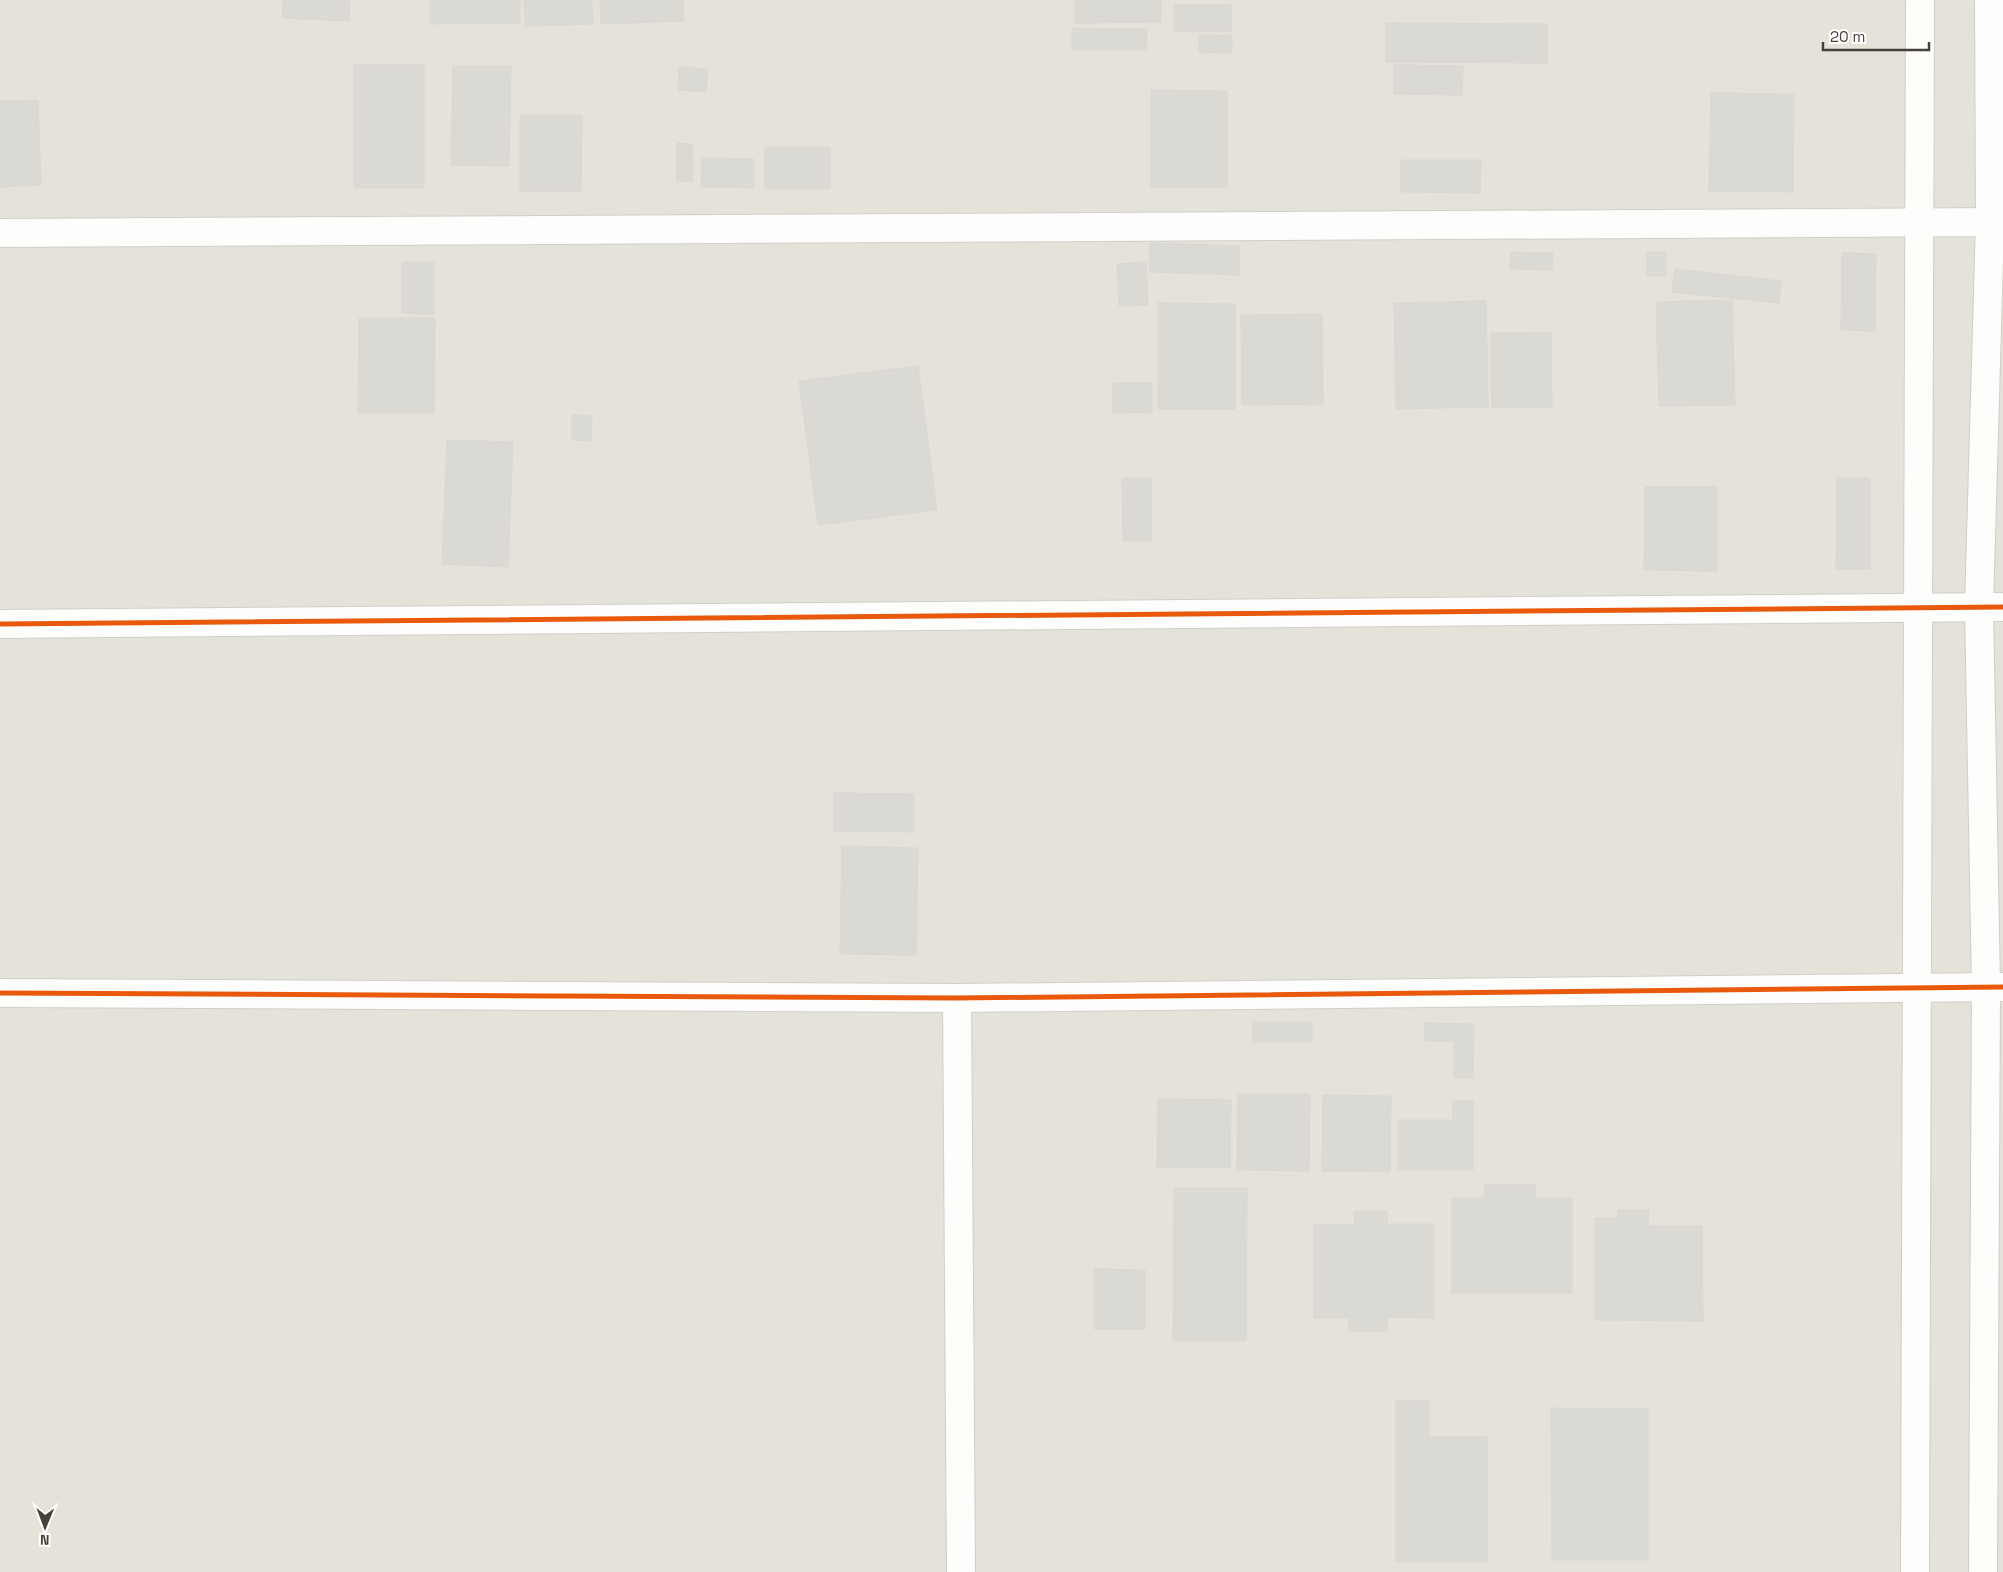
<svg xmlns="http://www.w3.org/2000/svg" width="2003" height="1572" font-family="'Space Grotesk',sans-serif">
<rect width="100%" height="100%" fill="#f1f0ec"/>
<rect fill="#e5e2da" x="0" y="0" width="2003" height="1572"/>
<g fill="#dbd9d4" stroke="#d9d7d2">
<polygon points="283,0 350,0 349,21 282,18"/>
<polygon points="430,0 520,0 520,23 430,24"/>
<polygon points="524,0 592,0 593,24 525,26"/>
<polygon points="600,0 683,0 684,21 601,24"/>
<polygon points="1075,0 1161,0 1161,22 1075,23"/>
<polygon points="1174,5 1231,5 1232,31 1174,31"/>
<polygon points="1386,23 1547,24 1547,63 1386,62"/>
<polygon points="1072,28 1147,29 1146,50 1072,50"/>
<polygon points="1199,35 1232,36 1232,53 1199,52"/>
<rect x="354" y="65" width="70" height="123"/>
<polygon points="1394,65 1463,66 1462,95 1394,94"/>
<polygon points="453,66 511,66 509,166 451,165"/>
<polygon points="679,67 708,69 706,92 678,90"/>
<polygon points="1151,90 1227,91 1227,187 1151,187"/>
<polygon points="1711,93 1794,94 1793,192 1709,191"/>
<polygon points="38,100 41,185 0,187 0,101"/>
<polygon points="520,115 582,115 581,191 520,191"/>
<polygon points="677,143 692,144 693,181 677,182"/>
<rect x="765" y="147" width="65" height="42"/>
<polygon points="702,158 754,159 754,188 701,187"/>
<polygon points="1401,160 1481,160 1480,193 1401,192"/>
<polygon points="1150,243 1240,246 1239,275 1149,272"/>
<polygon points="1511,252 1553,253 1552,270 1510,269"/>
<rect x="1647" y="252" width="19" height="24"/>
<polygon points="1842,253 1876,254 1875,331 1841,330"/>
<polygon points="402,262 434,262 434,314 402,313"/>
<polygon points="1146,262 1148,305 1119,306 1117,264"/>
<polygon points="1675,269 1781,281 1779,303 1672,292"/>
<polygon points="1732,300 1735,405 1659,406 1656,302"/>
<polygon points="1486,301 1488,407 1396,409 1394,303"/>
<polygon points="1158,303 1235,304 1235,409 1158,409"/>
<polygon points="1322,314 1323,404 1242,405 1241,315"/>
<polygon points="359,318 435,318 434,413 358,413"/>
<polygon points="1551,332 1552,407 1492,408 1491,333"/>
<polygon points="918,366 937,510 818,525 799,381"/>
<polygon points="1113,383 1152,383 1152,412 1113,413"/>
<polygon points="572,415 592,416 591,441 572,440"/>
<polygon points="447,440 513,442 508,567 442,564"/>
<polygon points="1122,478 1151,478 1151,541 1123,541"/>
<polygon points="1837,478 1870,478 1870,569 1836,569"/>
<polygon points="1645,487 1717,487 1717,571 1644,570"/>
<polygon points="834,793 914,794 914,832 834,831"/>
<polygon points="842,846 918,848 916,955 840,954"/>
<rect x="1253" y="1022" width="59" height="20"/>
<polygon points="1424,1023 1474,1024 1473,1078 1454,1078 1454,1041 1425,1041"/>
<polygon points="1238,1094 1310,1094 1309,1171 1237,1170"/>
<polygon points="1323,1095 1391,1096 1390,1172 1322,1171"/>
<polygon points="1158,1099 1231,1100 1230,1168 1157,1167"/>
<polygon points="1453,1101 1473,1101 1473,1170 1398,1170 1398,1120 1453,1120"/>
<polygon points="1485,1185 1535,1185 1535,1198 1572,1198 1572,1293 1452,1293 1452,1198 1485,1198"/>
<polygon points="1174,1188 1247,1188 1246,1341 1173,1341"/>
<polygon points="1618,1210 1649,1210 1648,1226 1702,1226 1703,1321 1595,1320 1595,1218 1618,1218"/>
<polygon points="1354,1211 1387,1211 1387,1224 1434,1224 1434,1318 1387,1317 1387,1331 1349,1331 1349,1318 1314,1318 1314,1225 1355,1224"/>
<polygon points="1094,1269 1145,1270 1145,1329 1094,1329"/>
<polygon points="1396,1401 1429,1401 1429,1437 1487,1437 1487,1562 1396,1562"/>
<polygon points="1551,1408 1648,1409 1648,1560 1552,1560"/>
</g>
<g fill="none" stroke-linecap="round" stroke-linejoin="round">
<defs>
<g id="street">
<polyline points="0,233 2003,222"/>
<polyline points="0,624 2003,607"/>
<polyline points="0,993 957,998 2003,987"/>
<polyline points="957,998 961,1572"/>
<polyline points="1915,1572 1920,0"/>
<polyline points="1983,1572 1986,987 1979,607 1990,222 1989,0"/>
</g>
</defs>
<use href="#street" stroke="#cfcec9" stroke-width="30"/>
<use href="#street" stroke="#fdfdfc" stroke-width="28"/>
<defs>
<g id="cycleway">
<polyline points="0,624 2003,607"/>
<polyline points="0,993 957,998 2003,987"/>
</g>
</defs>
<use href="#cycleway" stroke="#fff" stroke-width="8"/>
<use href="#cycleway" stroke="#e8590c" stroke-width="5"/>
</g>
<g transform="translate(45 1527) rotate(181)" stroke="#ffffff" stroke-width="4" paint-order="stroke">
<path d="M0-4L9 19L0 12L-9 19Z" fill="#474238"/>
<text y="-8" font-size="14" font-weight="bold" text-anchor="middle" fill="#474238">N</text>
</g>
<path d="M1823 42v8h106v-8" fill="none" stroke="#474238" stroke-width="2.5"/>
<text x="1830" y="42" font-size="15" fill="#474238" stroke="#ffffff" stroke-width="4" paint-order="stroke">20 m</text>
</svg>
